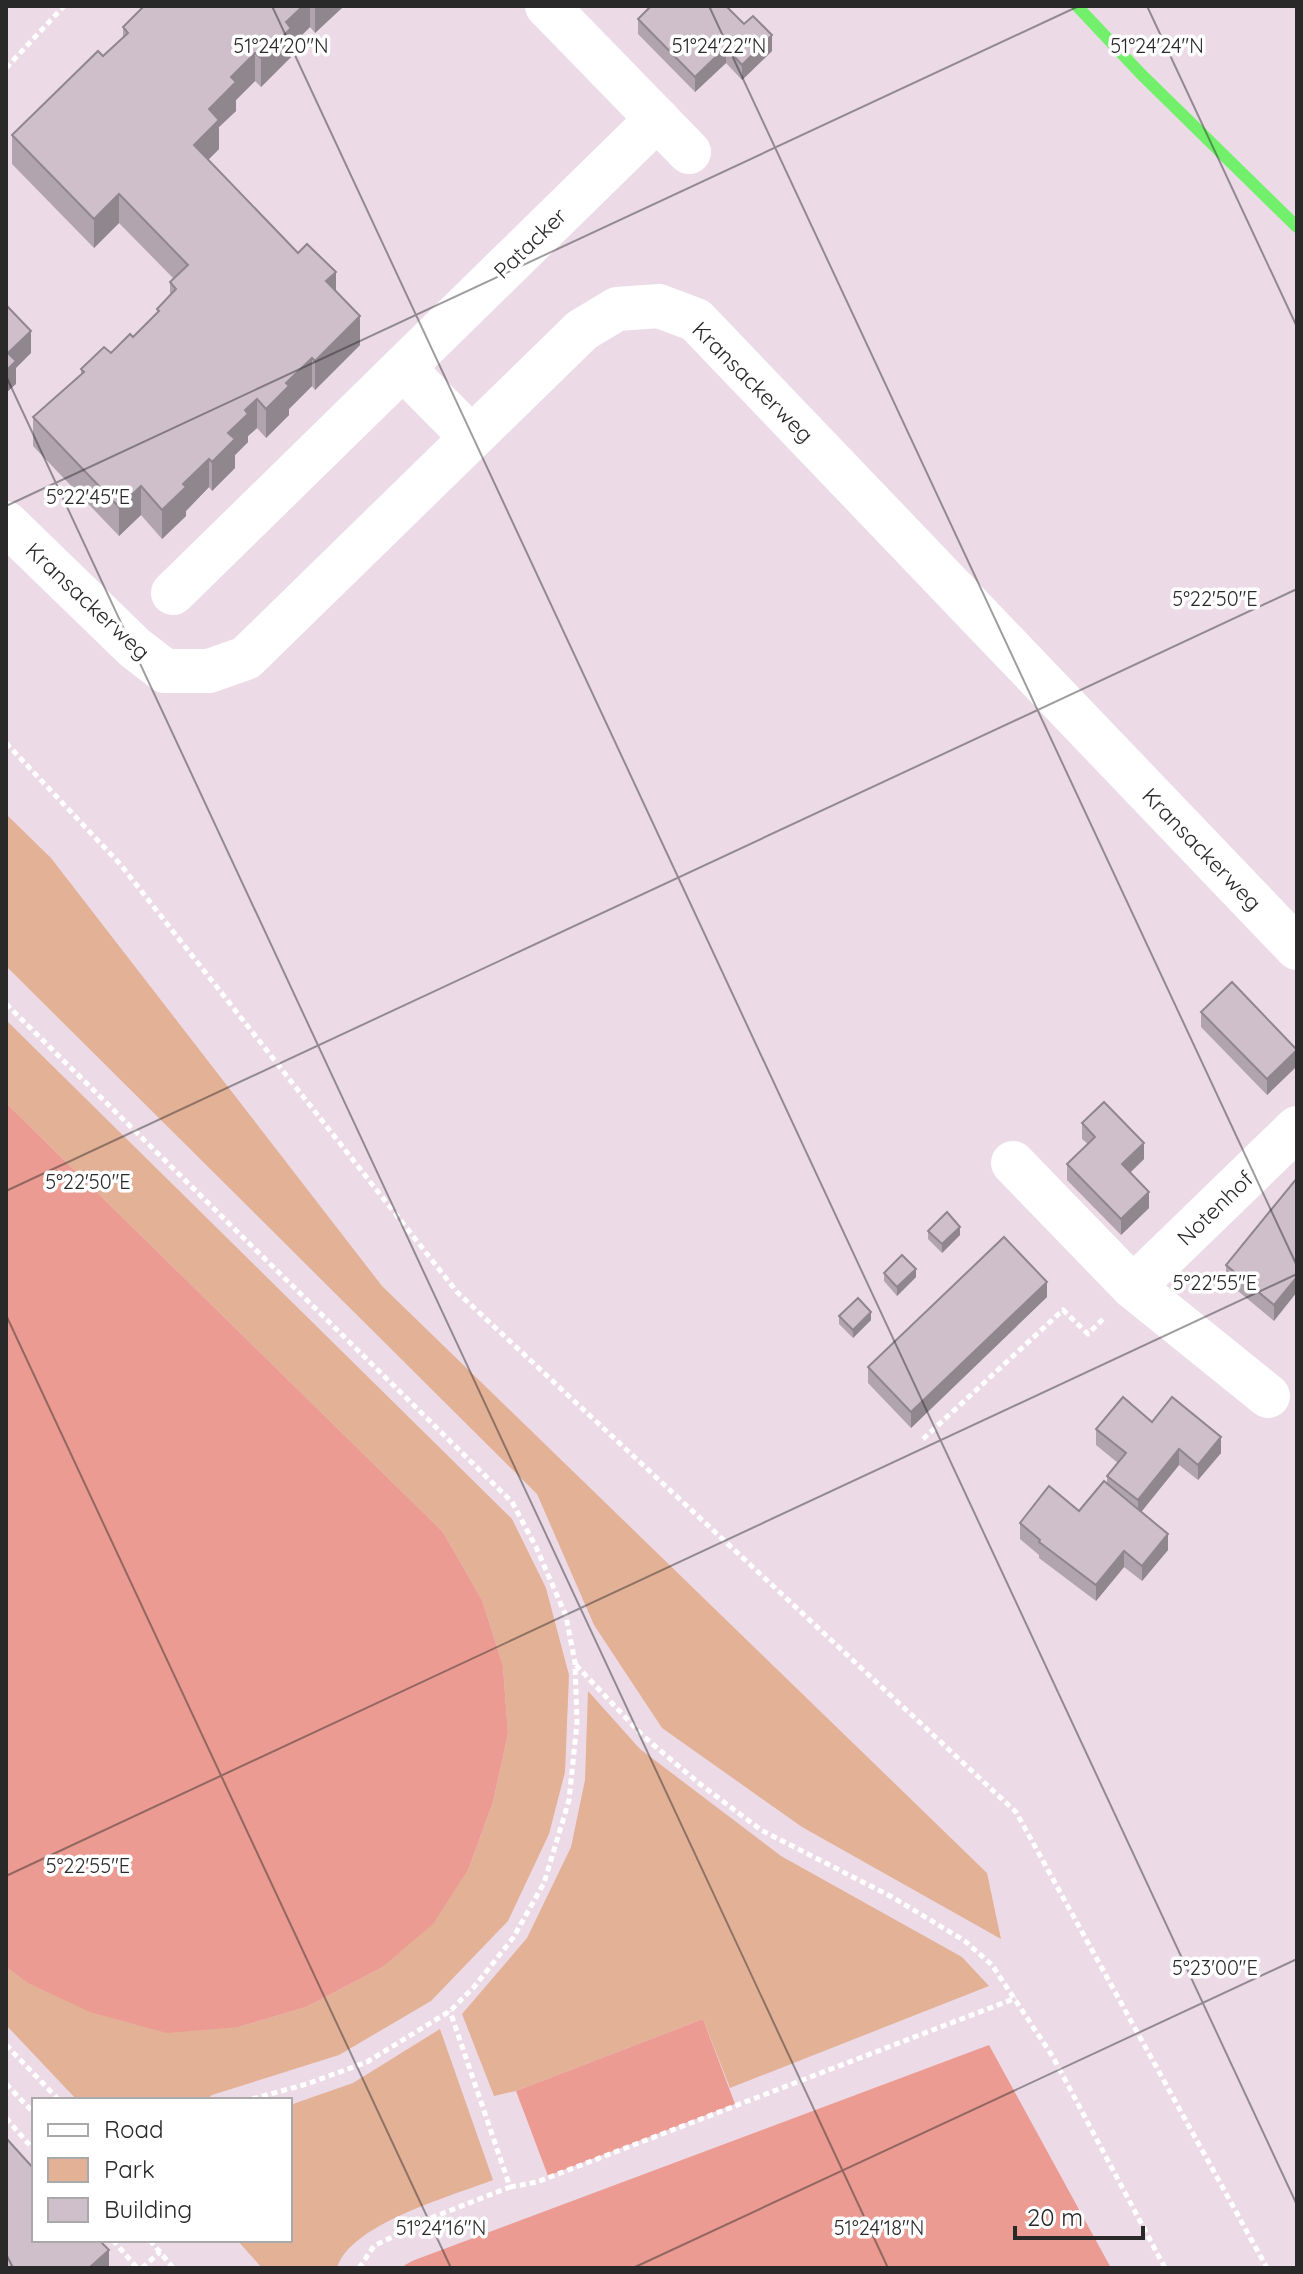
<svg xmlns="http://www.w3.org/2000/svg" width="1303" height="2274" font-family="Quicksand,sans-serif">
<rect width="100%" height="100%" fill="#ecdbe7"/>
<g fill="#e3b196">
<polygon points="6,814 51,858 382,1286 987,1873 1001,1939 802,1827 662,1728 594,1625 537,1494 6,966"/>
<polygon points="6,1020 512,1519 546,1588 569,1675 565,1772 549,1834 508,1921 431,2001 339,2055 212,2095 206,2100 77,2100 6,2025 6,1967 26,1982 239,2027 306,2007 381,1968 469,1868 493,1802 508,1734 503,1666 482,1600 443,1532 6,1103"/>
<polygon points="588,1691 640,1749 781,1856 962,1957 989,1986 730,2088 703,2019 516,2091 494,2096 462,2014 527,1938 571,1847 585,1780"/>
<path d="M440,2029l53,151c-41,16 -143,44 -156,88h-75l-25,-28h53v-135l63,-22z"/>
</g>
<g fill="#eb9b92">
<polygon points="6,1103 443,1532 482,1600 503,1666 508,1734 493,1802 469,1868 433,1924 381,1968 306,2007 239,2027 167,2033 90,2012 26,1982 6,1967"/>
<polygon points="703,2019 735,2104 548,2176 516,2091"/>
<polygon points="989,2045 1111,2268 400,2268 412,2261"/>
</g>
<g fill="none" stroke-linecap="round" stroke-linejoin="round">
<polyline stroke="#72f06c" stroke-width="12" points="1077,6 1141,74 1297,227"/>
<g stroke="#fff" stroke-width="5" stroke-dasharray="6 4" stroke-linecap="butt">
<polyline points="6,68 64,6"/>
<polyline points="6,743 120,864 457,1292 1016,1812 1267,2268"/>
<polyline points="6,1004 512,1502 536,1547 566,1616 575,1663 577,1723 569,1800 544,1883 513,1938 474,1987 450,2011 367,2062 307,2084 248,2100"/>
<polyline points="923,1439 1063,1310 1088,1334 1105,1317"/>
<polyline points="576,1665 643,1736 700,1784 761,1830 892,1897 965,1941 992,1965 1053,2057 1165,2268"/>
<polyline points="6,2045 59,2100"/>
<polyline points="6,2084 34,2113"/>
<polyline points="6,2118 34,2150"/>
<polyline points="510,2187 537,2182 1016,1998"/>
<polyline points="113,2240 137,2268"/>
<polyline points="150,2240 173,2268"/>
<polyline points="142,2268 160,2252"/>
<polyline points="359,2268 374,2246 431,2218 510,2187 450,2011"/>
</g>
<g stroke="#fff" stroke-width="44">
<polyline points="547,6 689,152"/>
<polyline points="403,368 471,437"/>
<polyline points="6,523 135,648 165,671 209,671 246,658 582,330 617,309 659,306 696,320 1297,948"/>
<polyline points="173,593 657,119"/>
<polyline points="1013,1163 1133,1287 1268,1396"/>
<polyline points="1133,1287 1297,1128"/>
</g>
</g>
<g fill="#b1a4ae">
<polygon points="144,6 344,6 315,33 310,27 291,46 291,57 261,87 255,81 236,100 236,111 219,127 219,149 208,160 336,291 360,345 315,390 312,386 289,409 289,415 266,438 257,428 248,436 248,442 235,455 235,468 212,491 209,487 186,511 186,516 162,539 141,515 119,536 33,446 33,417 81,374 81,369 111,353 133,337 157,313 157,309 170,296 170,282 174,279 119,223 94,248 12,164 12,135 103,56 123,37 123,27"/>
<polygon points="638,19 772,51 742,80 726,63 695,92 638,34"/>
<polygon points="1201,1012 1297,1066 1267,1095 1201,1027"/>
<polygon points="1082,1123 1144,1159 1130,1173 1149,1208 1121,1235 1067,1180 1067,1164 1088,1144 1082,1139"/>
<polygon points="1297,1178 1274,1321 1226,1281 1226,1265"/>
<polygon points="928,1231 960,1235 942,1253 928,1239"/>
<polygon points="884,1273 916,1277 897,1296 884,1281"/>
<polygon points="1047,1297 911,1428 868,1383 868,1367"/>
<polygon points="839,1316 871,1320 853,1338 839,1324"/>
<polygon points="1152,1422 1221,1453 1198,1480 1179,1465 1141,1512 1168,1550 1142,1581 1124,1567 1096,1601 1039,1558 1039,1555 1020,1539 1020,1523 1079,1511 1107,1484 1107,1476 1118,1463 1096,1445 1096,1429"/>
</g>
<g fill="#90868d">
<polygon points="303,6 310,6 310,27 291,46 291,57 261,87 261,58 286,22"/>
<polygon points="315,6 344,6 315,33"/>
<polygon points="772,35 772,51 742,80 742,65"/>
<polygon points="726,47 726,63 695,92 695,77"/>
<polygon points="255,53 255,81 236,100 236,111 219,127 219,149 194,174 194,145 209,109 231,77"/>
<polygon points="119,194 119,223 94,248 94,219"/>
<polygon points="336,272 336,301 326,281"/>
<polygon points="360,316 360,345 315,390 315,361"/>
<polygon points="31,331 31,353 16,368 16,384 6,393 6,371 8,353"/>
<polygon points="312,358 312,386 289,409 289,415 266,438 266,409 286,383"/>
<polygon points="257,399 257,428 248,436 248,442 235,455 235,468 212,491 212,462 228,433 245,410"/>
<polygon points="209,459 209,487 186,511 186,516 162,539 162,510 183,484"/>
<polygon points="141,486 141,515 119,536 119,507"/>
<polygon points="1297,1050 1297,1066 1267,1095 1267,1079"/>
<polygon points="1144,1143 1144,1159 1122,1180 1122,1164"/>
<polygon points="1149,1192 1149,1208 1121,1235 1121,1219"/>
<polygon points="960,1227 960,1235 942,1253 942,1244"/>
<polygon points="916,1269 916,1277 897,1296 897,1287"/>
<polygon points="1297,1277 1297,1292 1274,1321 1274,1305"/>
<polygon points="1047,1282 1047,1297 911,1428 911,1412"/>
<polygon points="871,1312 871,1320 853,1338 853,1330"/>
<polygon points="1221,1437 1221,1453 1198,1480 1198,1465"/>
<polygon points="1179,1449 1179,1465 1138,1516 1138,1500"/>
<polygon points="1168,1534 1168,1550 1142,1581 1142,1566"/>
<polygon points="1124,1551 1124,1567 1096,1601 1096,1585"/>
<polygon points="109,2250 109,2268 89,2268"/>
</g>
<g fill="#cebfca" stroke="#90868d" stroke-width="2">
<polygon points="144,6 303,6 286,22 291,28 261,58 255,53 231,77 236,82 209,109 219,120 194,145 298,253 307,244 336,272 326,281 360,316 315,361 312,358 286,383 289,386 266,409 257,399 245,410 248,414 228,433 235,439 212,462 209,459 183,484 186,487 162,510 141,486 119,507 33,417 84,372 81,369 104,347 111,353 130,334 133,337 159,311 157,309 176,289 170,282 188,265 119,194 94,219 12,135 98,51 103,56 128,33 123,27"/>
<polygon points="651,6 726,6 744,24 753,16 772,35 742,65 726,47 695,77 638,19"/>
<polygon points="6,305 31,331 8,353 16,361 6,371"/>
<polygon points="1232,982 1297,1050 1267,1079 1201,1012"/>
<polygon points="1104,1102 1144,1143 1122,1164 1149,1192 1121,1219 1067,1164 1095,1137 1082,1123"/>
<polygon points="1297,1178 1297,1277 1274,1305 1226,1265"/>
<polygon points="947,1212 960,1227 942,1244 928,1231"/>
<polygon points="1004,1237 1047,1282 911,1412 868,1367"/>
<polygon points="902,1255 916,1269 897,1287 884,1273"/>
<polygon points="858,1298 871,1312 853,1330 839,1316"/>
<polygon points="1123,1397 1152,1422 1172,1397 1221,1437 1198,1465 1179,1449 1138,1500 1107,1476 1126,1453 1096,1429"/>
<polygon points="1104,1481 1168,1534 1142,1566 1124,1551 1096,1585 1039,1542 1040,1540 1020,1523 1049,1486 1079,1511"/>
<polygon points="6,2138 34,2169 34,2240 99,2240 109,2250 89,2268 6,2268"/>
</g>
<path fill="none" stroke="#292929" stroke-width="2" stroke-opacity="0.45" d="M272,6l1025,2199M709,6l588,1260M1147,6l150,321M6,376l882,1892M6,506l1073,-500M6,1191l1291,-602M6,1315l445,953M6,1876l1291,-602M6,2254l7,14M633,2268l664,-309"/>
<g text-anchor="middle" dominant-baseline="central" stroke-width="7" stroke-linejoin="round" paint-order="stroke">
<g font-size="22" fill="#292929" stroke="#fff">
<text transform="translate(530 243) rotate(-44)">Patacker</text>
<text transform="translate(753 382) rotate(45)">Kransackerweg</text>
<text transform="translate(88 601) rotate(43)">Kransackerweg</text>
<text transform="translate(1202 849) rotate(46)">Kransackerweg</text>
<text transform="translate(1215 1208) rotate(-44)">Notenhof</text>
</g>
</g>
<g font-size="20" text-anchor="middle" fill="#292929" stroke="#fff" stroke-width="7" stroke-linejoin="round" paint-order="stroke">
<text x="281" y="53">51°24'20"N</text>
<text x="719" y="53">51°24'22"N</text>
<text x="1157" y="53">51°24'24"N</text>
<text x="88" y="504">5°22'45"E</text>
<text x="1215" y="606">5°22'50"E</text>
<text x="88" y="1189">5°22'50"E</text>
<text x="1215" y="1290">5°22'55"E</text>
<text x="88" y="1873">5°22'55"E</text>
<text x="1215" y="1975">5°23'00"E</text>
<text x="441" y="2235">51°24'16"N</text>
<text x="879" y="2235">51°24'18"N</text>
</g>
<rect width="1303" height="2274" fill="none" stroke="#292929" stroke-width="16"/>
<rect x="32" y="2098" width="260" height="144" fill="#ffffff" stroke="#a9a9a9" stroke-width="2"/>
<rect x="48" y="2124" width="40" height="12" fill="#ffffff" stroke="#a9a9a9" stroke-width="2"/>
<text x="104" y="2138" font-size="24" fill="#292929">Road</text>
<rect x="48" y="2158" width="40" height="24" fill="#e3b196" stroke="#a9a9a9" stroke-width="2"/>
<text x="104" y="2178" font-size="24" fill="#292929">Park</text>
<rect x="48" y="2198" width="40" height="24" fill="#cebfca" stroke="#a9a9a9" stroke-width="2"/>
<text x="104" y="2218" font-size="24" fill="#292929">Building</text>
<path d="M1015 2226v12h128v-12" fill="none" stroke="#292929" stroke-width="4"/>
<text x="1027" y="2226" font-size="24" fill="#292929" stroke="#ffffff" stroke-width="6" paint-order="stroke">20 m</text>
</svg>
